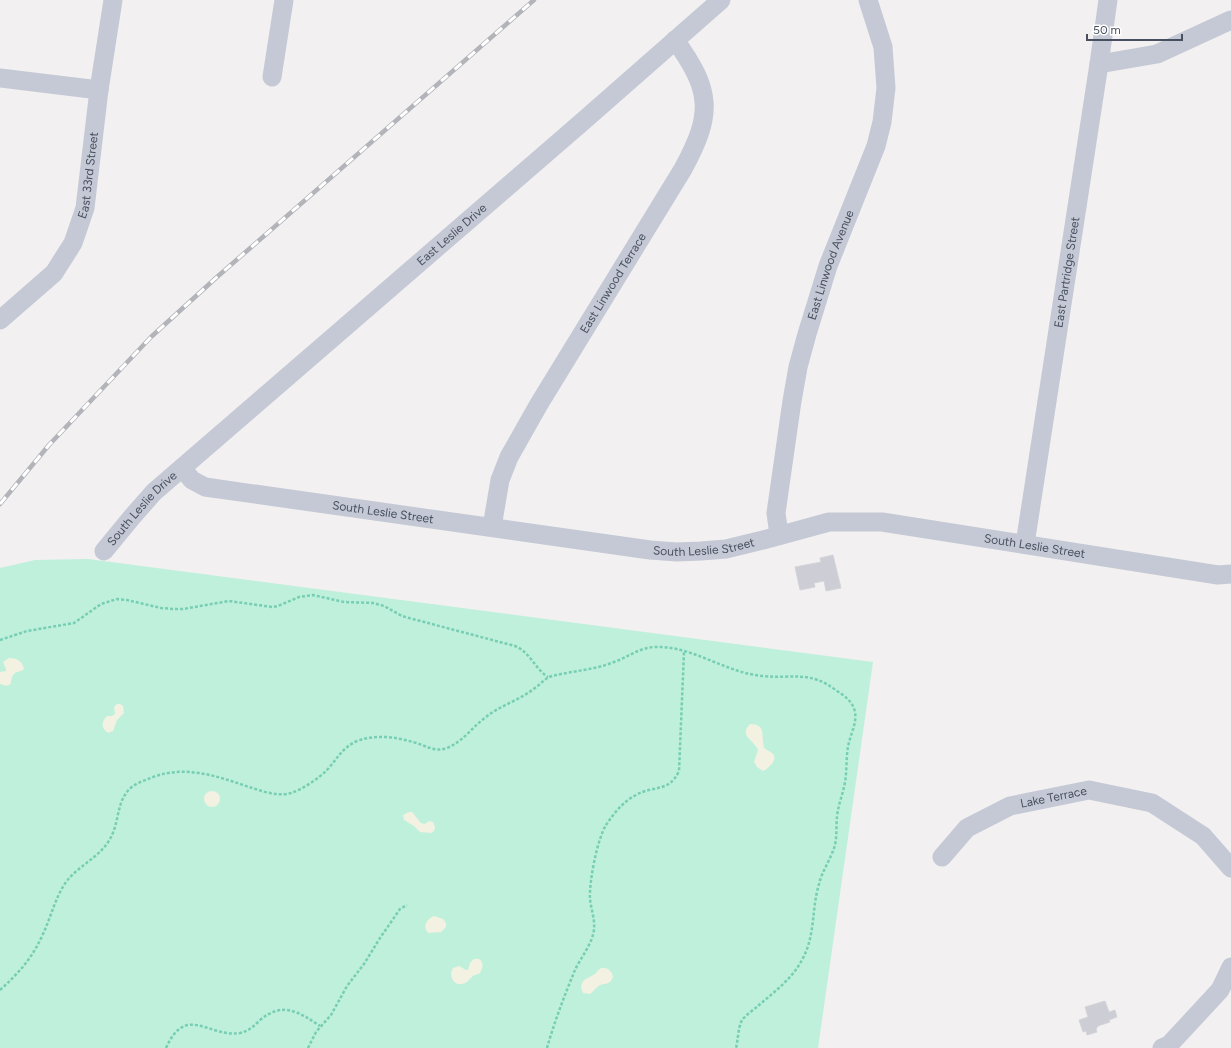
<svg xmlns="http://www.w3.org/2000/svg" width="1231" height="1048" font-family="Figtree,sans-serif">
<rect width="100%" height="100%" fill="#f2f0f0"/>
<polygon fill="#bff0db" points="88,559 873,662 818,1048 0,1048 0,568 35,560"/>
<g fill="#f3f1e1">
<path d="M9,658c7,0 14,3 15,11 -3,3 -6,2 -9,4 -7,5 1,17 -15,11v-12l6,-1v-2l-3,-7z"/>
<path d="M117,704h3l3,2 1,7 -7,7 -4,11 -5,2c-7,-5 -7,-11 -1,-17h5l3,-2 -1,-7z"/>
<path d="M750,724c17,0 11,13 14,24 2,2 6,3 8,5 7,6 -3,15 -9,18l-6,-4 -3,-5 4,-12c-4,-10 -20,-14 -8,-26z"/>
<circle cx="212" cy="799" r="8"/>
<polygon points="409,812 412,812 421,823 425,824 429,821 433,822 435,827 434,831 431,833 420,832 414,826 404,820 403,815"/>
<path d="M434,916l9,3 3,4v4l-5,5 -13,1c-6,-7 -1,-14 6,-17z"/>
<path d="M474,959h5c5,3 4,9 1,14 -2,2 -6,1 -8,4 -3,2 -4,5 -7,6 -11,5 -17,-7 -12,-15l6,-2 7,4h2l2,-7z"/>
<path d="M601,968c6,-1 11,3 12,9 -3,8 -7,6 -13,8 -4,2 -7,7 -10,9l-7,-1 -2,-6c3,-10 5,-7 12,-12 3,-1 5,-5 8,-7z"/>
</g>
<g fill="#cdced5" stroke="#d4d5db">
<polygon points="833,555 841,588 826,591 824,581 814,583 815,587 800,590 795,567 821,562 820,558"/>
<polygon points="1105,1001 1109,1012 1115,1010 1117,1017 1109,1020 1110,1022 1098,1026 1096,1029 1097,1032 1087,1035 1086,1031 1083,1032 1079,1020 1088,1017 1085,1007"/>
</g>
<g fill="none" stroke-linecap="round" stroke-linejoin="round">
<g stroke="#76ceb3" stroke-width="2.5" stroke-dasharray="3 2" stroke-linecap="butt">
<path d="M0,640l27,-9 47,-8 27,-19 16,-5 10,1 34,8 12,1h10l46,-8 43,6 6,-1 21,-9 14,-2 31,7 29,1 11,3 18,10 7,2 106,28c15,6 20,23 33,31"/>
<path d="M0,990c19,-17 33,-33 43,-56 8,-17 12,-36 23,-52 13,-17 36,-26 45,-45 9,-17 5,-38 22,-51 6,-4 13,-6 20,-9 33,-12 64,-1 96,10 13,4 28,10 42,6 12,-4 27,-14 36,-23 10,-11 16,-23 30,-29 19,-7 38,-4 56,1 12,3 22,11 34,6 17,-7 25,-21 39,-31 15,-12 34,-17 49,-29 6,-4 10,-10 17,-12 20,-5 42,-6 62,-14 14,-5 25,-14 40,-15 38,-2 71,26 109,29 30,3 47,-6 74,15 8,5 16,11 18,21 2,12 -5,23 -7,35 -2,11 -1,24 -3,35 -2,12 -7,23 -8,35 -1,9 0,19 -2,28 -4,14 -13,26 -16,39 -8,27 -3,50 -17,76 -10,19 -28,32 -44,46 -5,4 -12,9 -16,14 -4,8 -4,20 -6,28"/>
<path d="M166,1048c20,-45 43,-10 74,-15 9,-2 14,-7 20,-13 23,-19 39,-8 60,6"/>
<polyline points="308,1048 316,1032 331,1015 347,986 364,964 380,938 400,909 407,905"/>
<path d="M547,1048c7,-25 18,-54 28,-78 6,-13 18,-27 19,-41 1,-10 -3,-20 -4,-30 -1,-17 7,-59 16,-74 8,-12 18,-24 30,-30 17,-10 33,-2 43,-24l5,-119"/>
</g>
<g stroke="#c4c9d5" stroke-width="19">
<polyline points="1099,64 1157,54 1231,20"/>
<polyline points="272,77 284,0"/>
<polyline points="0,78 99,90"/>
<path id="s1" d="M0,320l54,-47 19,-30 12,-35 14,-118 14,-90"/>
<path id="s2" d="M182,468l10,12 13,7 445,63 27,2 24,-1 25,-2 37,-9 66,-18h53l336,53 13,-1"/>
<path id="s3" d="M492,527l8,-47 9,-23 30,-53 144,-235c30,-55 29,-78 -8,-129"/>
<path id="s4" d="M779,535l-3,-22 16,-112 6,-34 9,-33 21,-68 48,-120 6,-24 4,-34 -3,-41 -15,-47"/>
<path id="s5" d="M1025,544l74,-480 9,-64"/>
<path id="s6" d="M104,551l28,-34 22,-25 427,-369 140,-123"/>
<path id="s7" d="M942,857l25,-29 43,-22 79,-16 63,13 51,33 28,32"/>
<polyline points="1162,1048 1169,1045 1220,990 1231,967"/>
</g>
<defs>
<polyline id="rail" points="0,504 49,445 151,337 217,277 534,0"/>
</defs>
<use href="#rail" stroke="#b2b4ba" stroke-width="4.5"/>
<use href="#rail" stroke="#fff" stroke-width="3" stroke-dasharray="9" stroke-linecap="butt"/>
</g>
<g text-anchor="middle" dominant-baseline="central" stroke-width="3" stroke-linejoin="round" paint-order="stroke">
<g font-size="12" fill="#484f5e" stroke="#fff">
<text stroke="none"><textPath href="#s1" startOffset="177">East 33rd Street</textPath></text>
<text stroke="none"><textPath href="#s6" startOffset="471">East Leslie Drive</textPath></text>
<text stroke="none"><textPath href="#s4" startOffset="277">East Linwood Avenue</textPath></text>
<text stroke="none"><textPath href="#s5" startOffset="275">East Partridge Street</textPath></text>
<text stroke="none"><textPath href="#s3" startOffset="275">East Linwood Terrace</textPath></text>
<text stroke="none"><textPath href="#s6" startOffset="57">South Leslie Drive</textPath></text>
<text stroke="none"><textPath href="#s2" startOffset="210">South Leslie Street</textPath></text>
<text stroke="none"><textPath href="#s2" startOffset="534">South Leslie Street</textPath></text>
<text stroke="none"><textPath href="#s2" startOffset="870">South Leslie Street</textPath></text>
<text stroke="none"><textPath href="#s7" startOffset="131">Lake Terrace</textPath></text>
</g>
</g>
<path d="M1087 34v6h95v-6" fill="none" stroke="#484f5e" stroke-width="2"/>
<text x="1093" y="34" font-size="12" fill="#484f5e" stroke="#ffffff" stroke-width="3" paint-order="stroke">50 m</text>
</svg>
